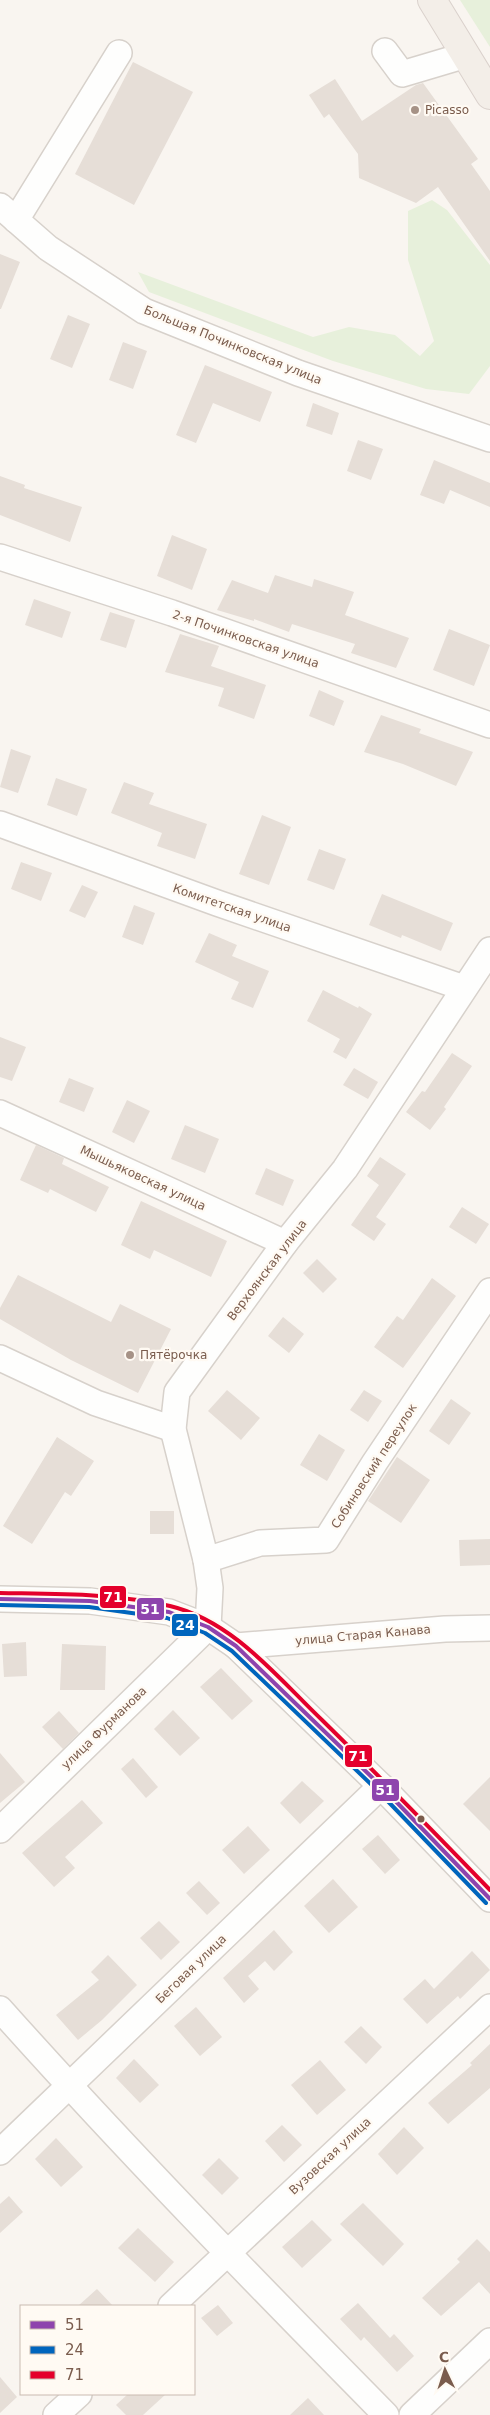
<svg xmlns="http://www.w3.org/2000/svg" width="490" height="2415" font-family="'DejaVu Sans',sans-serif">
<rect width="100%" height="100%" fill="#f9f5f0"/>
<g fill="#e7f0db">
<polygon points="460,0 490,0 490,47"/>
<polygon points="432,200 447,210 490,265 490,366 469,394 426,389 333,361 149,292 138,272 313,337 349,327 395,335 420,356 434,341 408,260 408,211"/>
</g>
<g fill="#e6ded7">
<polygon points="133,62 193,92 134,205 75,174"/>
<polygon points="335,79 362,121 416,85 423,83 478,159 471,164 490,191 490,261 438,187 416,203 359,178 358,154 329,114 324,118 309,95"/>
<polygon points="0,254 20,262 1,309 0,309"/>
<polygon points="68,315 90,324 72,368 50,359"/>
<polygon points="123,342 147,351 133,389 109,380"/>
<polygon points="205,365 272,392 260,422 213,403 196,443 176,435"/>
<polygon points="313,403 339,413 332,435 306,426"/>
<polygon points="358,440 383,449 371,480 347,471"/>
<polygon points="434,460 490,483 490,507 450,490 444,504 420,495"/>
<polygon points="0,476 25,485 24,488 82,507 70,542 0,515"/>
<polygon points="172,535 207,549 192,590 157,576"/>
<polygon points="275,575 312,587 314,579 354,592 345,615 409,638 396,668 351,653 355,644 292,624 289,632 254,619 254,621 217,610 232,580 268,593"/>
<polygon points="34,599 71,612 62,638 25,625"/>
<polygon points="110,612 135,620 126,648 100,640"/>
<polygon points="449,629 490,645 474,686 433,670"/>
<polygon points="180,634 219,646 211,666 266,685 254,719 218,706 224,688 165,672"/>
<polygon points="319,690 344,701 334,726 309,716"/>
<polygon points="381,715 421,729 419,733 473,752 456,786 403,764 364,752"/>
<polygon points="11,749 31,756 18,793 0,787"/>
<polygon points="56,778 87,789 77,816 47,805"/>
<polygon points="124,782 154,793 149,804 207,824 195,859 157,846 162,833 111,813"/>
<polygon points="262,815 291,827 269,885 239,874"/>
<polygon points="319,849 346,859 334,890 307,880"/>
<polygon points="21,862 52,873 41,901 11,889"/>
<polygon points="82,885 98,892 85,918 69,911"/>
<polygon points="382,894 453,923 441,951 402,935 401,938 369,925"/>
<polygon points="134,905 155,913 143,945 122,937"/>
<polygon points="209,933 237,945 232,956 269,971 253,1008 231,999 239,982 195,962"/>
<polygon points="323,990 358,1008 359,1006 372,1014 346,1059 333,1052 340,1039 307,1021"/>
<polygon points="0,1037 26,1047 12,1081 0,1077"/>
<polygon points="452,1053 472,1066 444,1107 446,1109 430,1130 406,1112 422,1091 425,1092"/>
<polygon points="354,1068 378,1082 368,1099 343,1085"/>
<polygon points="69,1078 94,1088 84,1112 59,1102"/>
<polygon points="127,1100 150,1111 134,1143 112,1132"/>
<polygon points="185,1125 219,1139 205,1173 171,1159"/>
<polygon points="36,1145 64,1158 62,1164 109,1187 96,1212 50,1189 48,1193 20,1180"/>
<polygon points="380,1157 406,1174 376,1217 386,1224 374,1241 351,1225 379,1185 367,1176"/>
<polygon points="266,1168 294,1180 283,1206 255,1194"/>
<polygon points="141,1201 227,1241 211,1277 154,1250 150,1259 121,1245"/>
<polygon points="462,1207 489,1224 476,1244 449,1227"/>
<polygon points="317,1259 337,1279 323,1293 303,1273"/>
<polygon points="18,1275 111,1322 120,1304 171,1329 138,1393 71,1360 0,1319 0,1308"/>
<polygon points="432,1278 456,1296 403,1368 374,1347 397,1316 403,1320"/>
<polygon points="283,1317 304,1334 289,1353 268,1336"/>
<polygon points="227,1390 260,1418 241,1440 208,1411"/>
<polygon points="364,1390 382,1401 368,1422 350,1410"/>
<polygon points="451,1399 471,1413 449,1445 429,1431"/>
<polygon points="319,1434 345,1450 327,1481 300,1465"/>
<polygon points="57,1437 94,1461 71,1496 65,1492 32,1544 3,1526"/>
<polygon points="397,1457 430,1480 401,1523 368,1501"/>
<rect x="150" y="1511" width="24" height="23"/>
<polygon points="490,1539 490,1565 460,1566 459,1540"/>
<polygon points="26,1642 27,1676 4,1677 2,1644"/>
<polygon points="62,1644 106,1646 105,1690 60,1690"/>
<polygon points="221,1668 253,1701 232,1720 200,1687"/>
<polygon points="173,1710 200,1738 180,1756 154,1729"/>
<polygon points="59,1711 79,1733 63,1749 42,1727"/>
<polygon points="0,1753 25,1782 0,1803"/>
<polygon points="133,1758 158,1787 146,1798 121,1769"/>
<polygon points="490,1777 490,1831 463,1804"/>
<polygon points="302,1781 324,1801 300,1824 280,1803"/>
<polygon points="82,1800 103,1823 65,1857 75,1868 54,1887 22,1853"/>
<polygon points="248,1826 270,1850 244,1874 222,1850"/>
<polygon points="378,1835 400,1860 385,1874 362,1849"/>
<polygon points="333,1879 358,1907 329,1933 304,1906"/>
<polygon points="199,1881 220,1903 207,1915 186,1893"/>
<polygon points="159,1921 180,1942 161,1960 140,1938"/>
<polygon points="274,1930 293,1952 274,1971 265,1961 248,1976 259,1989 244,2003 223,1978"/>
<polygon points="472,1951 490,1970 460,1999 458,1996 427,2024 403,1999 425,1979 434,1989"/>
<polygon points="108,1955 137,1985 102,2020 78,2040 56,2015 99,1980 91,1972"/>
<polygon points="196,2007 222,2037 200,2056 174,2026"/>
<polygon points="361,2026 382,2047 366,2064 344,2042"/>
<polygon points="490,2044 490,2088 448,2124 428,2103 472,2065 470,2063"/>
<polygon points="134,2059 159,2085 140,2103 116,2078"/>
<polygon points="320,2060 346,2090 317,2115 291,2085"/>
<polygon points="282,2125 302,2145 284,2162 265,2141"/>
<polygon points="404,2127 424,2148 397,2175 378,2154"/>
<polygon points="56,2138 83,2167 61,2187 35,2159"/>
<polygon points="219,2158 239,2178 222,2195 202,2175"/>
<polygon points="9,2196 23,2212 0,2233 0,2204"/>
<polygon points="363,2203 404,2244 383,2266 340,2224"/>
<polygon points="312,2220 332,2240 302,2268 282,2247"/>
<polygon points="138,2228 174,2262 155,2282 118,2248"/>
<polygon points="477,2239 490,2252 490,2294 479,2282 441,2316 422,2298 460,2262 457,2259"/>
<polygon points="97,2289 113,2306 78,2306"/>
<polygon points="358,2303 390,2338 394,2334 414,2356 397,2372 364,2337 361,2341 340,2319"/>
<polygon points="218,2305 233,2323 217,2336 201,2318"/>
<polygon points="0,2377 17,2397 0,2413"/>
<polygon points="128,2394 166,2394 143,2415 126,2415 116,2405"/>
<polygon points="308,2398 324,2415 290,2415"/>
</g>
<g fill="none" stroke-linecap="round" stroke-linejoin="round">
<defs>
<g id="minor">
<polyline points="385,51 402,74 466,55"/>
<polyline points="0,206 48,248 144,311 298,373 490,439"/>
<polyline points="16,220 119,53"/>
<polyline points="0,557 172,613 490,725"/>
<polyline points="0,824 217,903 464,988"/>
<polyline points="0,1113 285,1243"/>
<polyline points="0,1358 96,1403 173,1429"/>
<polyline points="206,1560 260,1543 326,1540 375,1462 490,1291"/>
<polyline points="0,1599 90,1601 169,1612 208,1627 236,1646 381,1786 490,1899"/>
<polyline points="208,1627 210,1588 206,1560 173,1429 177,1392 285,1243 345,1169 490,950"/>
<polyline points="236,1646 445,1629 490,1628"/>
<polyline points="0,1830 208,1627"/>
<path d="M0,2009c125,140 255,273 386,406"/>
<polyline points="0,2152 381,1786"/>
<polyline points="171,2306 490,2007"/>
<polyline points="56,2415 79,2394"/>
<polyline points="412,2415 490,2341"/>
</g>
<polyline id="major" points="432,0 490,95"/>
</defs>
<use href="#minor" stroke="#d7d1cb" stroke-width="28"/>
<use href="#major" stroke="#dad1cc" stroke-width="30"/>
<use href="#minor" stroke="#fefefd" stroke-width="25"/>
<use href="#major" stroke="#f3eee8" stroke-width="28"/>
<defs>
<polyline id="bus-1" points="0,1599 90,1601 169,1612 208,1627 236,1646 381,1786 490,1899"/>
<polyline id="bus-2" points="0,1605 89,1607 167,1618 205,1633 232,1651 377,1790 486,1903"/>
<path id="bus-3" d="M0,1593c56,1 115,0 170,13 63,15 107,71 152,114 57,56 113,113 168,170"/>
</defs>
<use href="#bus-1" stroke="#fffaf3" stroke-width="8"/>
<use href="#bus-2" stroke="#fffaf3" stroke-width="8"/>
<use href="#bus-3" stroke="#fffaf3" stroke-width="8"/>
<use href="#bus-1" stroke="#8e44ad" stroke-width="4"/>
<use href="#bus-2" stroke="#0065bd" stroke-width="4"/>
<use href="#bus-3" stroke="#e4002b" stroke-width="4"/>
</g>
<g fill="#a69286" stroke="#fffaf3" stroke-width="2">
<circle cx="415" cy="110" r="5"/>
<circle cx="130" cy="1355" r="5"/>
</g>
<circle fill="#7a5c4d" stroke="#fffaf3" stroke-width="2" cx="421" cy="1819" r="4.5"/>
<g text-anchor="middle" dominant-baseline="central" stroke-width="4.5" stroke-linejoin="round" paint-order="stroke">
<g font-size="12" fill="#7a5c4d" stroke="#fffaf3" text-anchor="start">
<text x="425" y="110">Picasso</text>
<text x="140" y="1355">Пятёрочка</text>
</g>
<g font-size="12" fill="#7a5c4d" stroke="#fffaf3">
<text transform="translate(233 345) rotate(22)">Большая Починковская улица</text>
<text transform="translate(246 639) rotate(19)">2-я Починковская улица</text>
<text transform="translate(232 908) rotate(19)">Комитетская улица</text>
<text transform="translate(143 1178) rotate(25)">Мышьяковская улица</text>
<text transform="translate(267 1270) rotate(-53)">Верхоянская улица</text>
<text transform="translate(374 1466) rotate(-57)">Собиновский переулок</text>
<text transform="translate(363 1635) rotate(-5)">улица Старая Канава</text>
<text transform="translate(104 1728) rotate(-44)">улица Фурманова</text>
<text transform="translate(191 1969) rotate(-44)">Беговая улица</text>
<text transform="translate(330 2156) rotate(-43)">Вузовская улица</text>
</g>
</g>
<g stroke="#fffaf3" stroke-width="2">
<rect x="99" y="1585" width="28" height="24" rx="5" fill="#e4002b"/>
<rect x="136" y="1597" width="29" height="24" rx="5" fill="#8e44ad"/>
<rect x="171" y="1613" width="28" height="24" rx="5" fill="#0065bd"/>
<rect x="344" y="1744" width="29" height="24" rx="5" fill="#e4002b"/>
<rect x="371" y="1778" width="29" height="24" rx="5" fill="#8e44ad"/>
</g>
<g font-size="14" text-anchor="middle" font-weight="bold" fill="#fff">
<text x="113" y="1602">71</text>
<text x="150" y="1614">51</text>
<text x="185" y="1630">24</text>
<text x="358" y="1761">71</text>
<text x="385" y="1795">51</text>
</g>
<rect x="20" y="2305" width="175" height="90" fill="#fffaf3" stroke="#cabbb1"/>
<rect x="30" y="2321" width="25" height="8" fill="#8e44ad" stroke="#cabbb1"/>
<text x="65" y="2330" font-size="15" fill="#7a5c4d">51</text>
<rect x="30" y="2346" width="25" height="8" fill="#0065bd" stroke="#cabbb1"/>
<text x="65" y="2355" font-size="15" fill="#7a5c4d">24</text>
<rect x="30" y="2371" width="25" height="8" fill="#e4002b" stroke="#cabbb1"/>
<text x="65" y="2380" font-size="15" fill="#7a5c4d">71</text>
<g transform="translate(445 2370) rotate(356)" stroke="#fffaf3" stroke-width="4" paint-order="stroke">
<path d="M0-4L9 19L0 12L-9 19Z" fill="#7a5c4d"/>
<text y="-8" font-size="14" font-weight="bold" text-anchor="middle" fill="#7a5c4d">С</text>
</g>
</svg>
